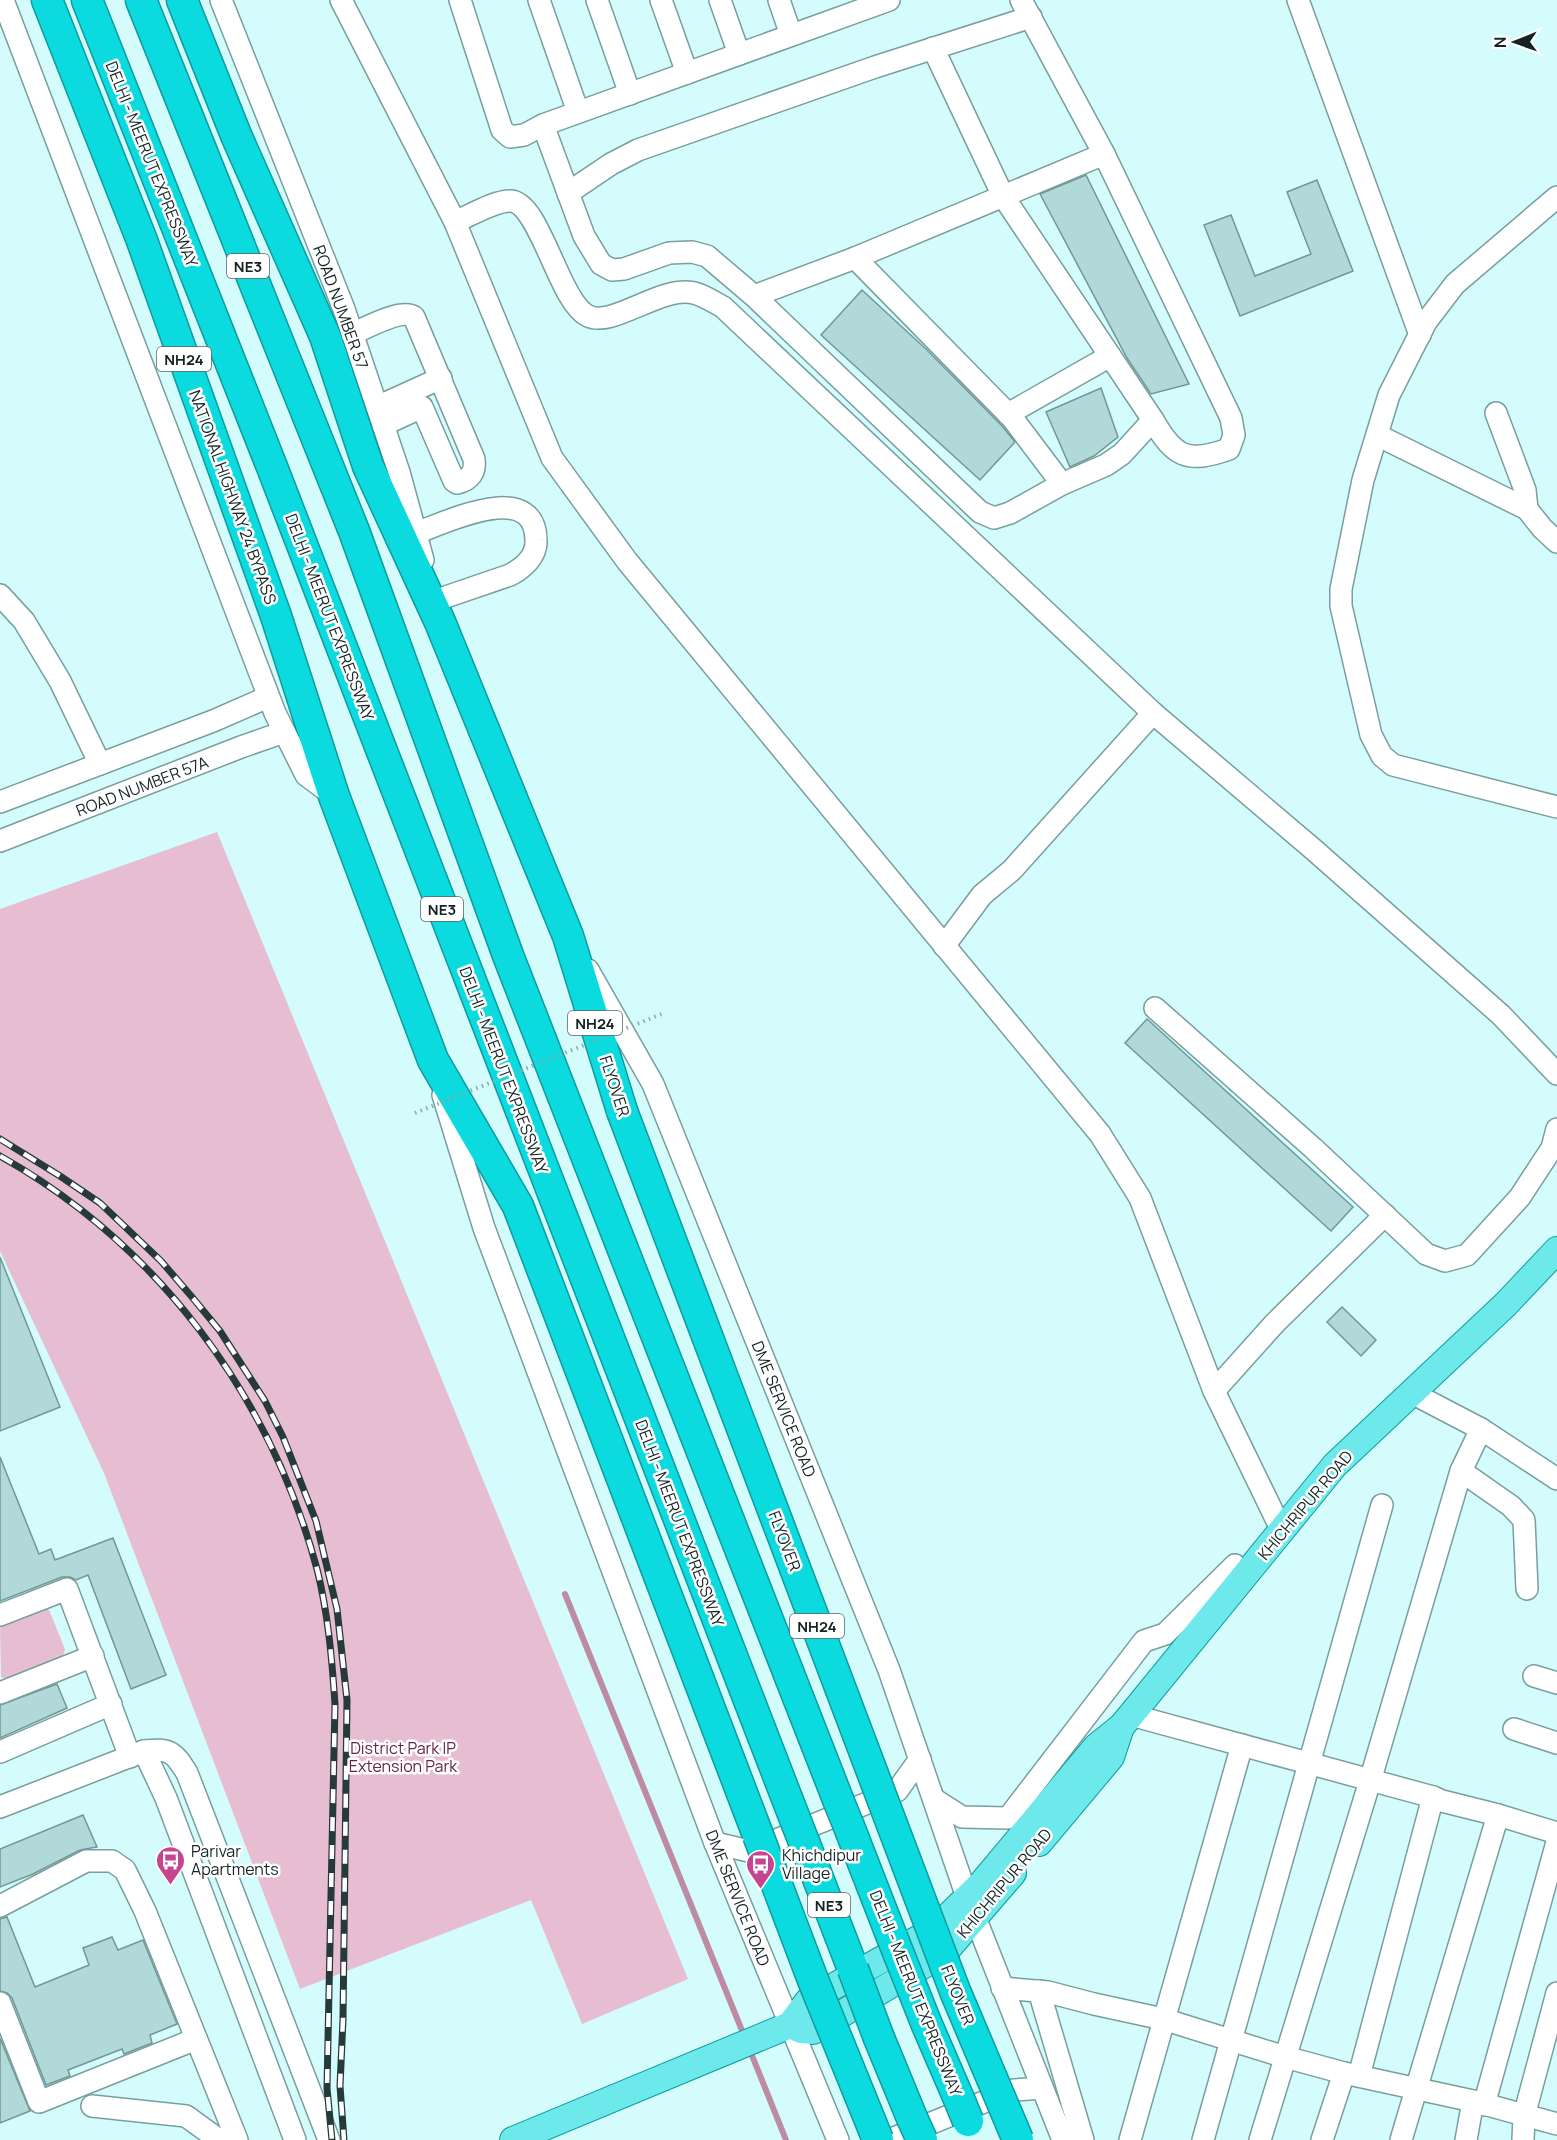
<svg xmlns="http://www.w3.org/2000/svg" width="1557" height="2140" font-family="Manrope,sans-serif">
<rect width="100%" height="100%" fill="#d4fcfd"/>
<g fill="#e6bdd1">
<polygon points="217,832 688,1979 582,2024 531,1900 300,1989 104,1473 0,1251 0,909"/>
<polygon points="43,1606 49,1610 65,1649 63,1656 8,1680 1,1677 0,1624"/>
</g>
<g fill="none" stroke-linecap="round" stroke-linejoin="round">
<g stroke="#be8ba4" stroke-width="6">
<polyline points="565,1594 745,2038"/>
<polyline points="749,2048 786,2140"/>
</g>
</g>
<g fill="#b1d9d9" stroke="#719797" stroke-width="1.5">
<polygon points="1086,175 1189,384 1151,394 1127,358 1040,194"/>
<polygon points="1317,180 1353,271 1240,316 1204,225 1231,215 1255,276 1311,254 1287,192"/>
<polygon points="862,290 927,350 1003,427 1015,442 980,480 821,335"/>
<polygon points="1101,388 1118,437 1094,456 1070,467 1046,412"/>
<polygon points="1147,1019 1353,1207 1331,1231 1125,1043"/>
<polygon points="0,1257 60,1407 0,1431"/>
<polygon points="1342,1307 1376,1340 1361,1356 1327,1322"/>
<polygon points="0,1457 39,1554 51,1549 55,1560 113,1538 166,1675 131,1689 88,1575 76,1580 70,1577 62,1577 0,1601"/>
<polygon points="57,1684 67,1708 0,1738 0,1705"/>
<polygon points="83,1815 97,1847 80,1850 33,1874 0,1887 0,1849"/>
<polygon points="7,1917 35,1987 89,1965 83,1948 112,1937 118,1950 143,1940 177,2024 150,2035 152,2043 124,2054 122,2049 68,2070 70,2076 46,2085 12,1998 7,1993 0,1991 0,1919"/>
<polygon points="0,2038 30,2111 0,2123"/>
</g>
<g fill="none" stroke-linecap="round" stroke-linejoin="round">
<defs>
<g id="minor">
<polyline points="3,0 275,713 306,775 334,796"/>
<polyline points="221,0 344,309 399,472 423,560"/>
<polyline points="341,0 455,222 552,458 627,561 1100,1134 1140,1198 1214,1391 1282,1531"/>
<polyline points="460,0 502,130 510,137 524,135 543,125 889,0"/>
<polyline points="539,0 578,112"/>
<polyline points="597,0 630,94"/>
<polyline points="661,0 687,73"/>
<polyline points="720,0 739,54"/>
<polyline points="779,0 791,35"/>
<polyline points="1021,0 1104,154"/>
<polyline points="1298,0 1420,335"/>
<polyline points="933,48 1003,196 1153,420"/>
<path d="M543,125l41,111 17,28 11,6 12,-1 45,-16 23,-1 15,4 47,40 226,216 14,6 16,-5 52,-29 44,-19 16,-11 31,-34c21,37 34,44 76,29l5,-14 -3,-17 -127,-264 -249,104 -101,38"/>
<polyline points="568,193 611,164 638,150 875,67 1031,17"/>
<polyline points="1557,197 1455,284 1426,322 1389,395 1363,480 1341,589 1341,606 1371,735 1382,756 1393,765 1557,807"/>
<path d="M455,222c14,-6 41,-22 56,-21 29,2 48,101 77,115 25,12 73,-31 106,-23 9,2 20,9 29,14l430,406 160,136 188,166 56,59"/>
<polyline points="855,258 1013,419 1062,484"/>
<path d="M352,334c14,-6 50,-26 62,-17l60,142c2,13 -4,21 -17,24l-3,-2 -32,-74 -39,18"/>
<polyline points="377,407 441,378"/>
<polyline points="1496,413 1525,490 1527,509"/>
<polyline points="1008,414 1110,356"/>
<polyline points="1377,435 1527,509 1542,528 1557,542"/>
<path d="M416,533c29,-10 119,-55 120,7 1,16 -13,28 -26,35l-76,26"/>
<polyline points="0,595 24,621 60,681 100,764"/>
<polyline points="0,802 213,721 268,697"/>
<polyline points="0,841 241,747 284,732"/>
<polyline points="944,946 982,895 1012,870 1153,713"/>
<polyline points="588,970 653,1084 889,1670 967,1897 1063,2140"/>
<polyline points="1155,1008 1313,1148 1426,1254 1445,1261 1467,1255 1520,1197 1552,1148 1557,1129"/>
<polyline points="443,1095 484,1228 715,1843 838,2140"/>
<polyline points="1214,1391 1275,1323 1385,1215"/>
<polyline points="1412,1393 1481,1429 1557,1479"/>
<polyline points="1461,1471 1511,1506 1524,1520 1527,1589"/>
<polyline points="0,1615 67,1589 130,1757"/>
<polyline points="1534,1676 1557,1683"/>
<polyline points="0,1693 93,1656"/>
<polyline points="1131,1715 1433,1797 1442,1801 1498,1815 1557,1833"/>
<polyline points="1514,1729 1557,1743"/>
<polyline points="144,1751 166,1798 295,2140"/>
<polyline points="0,1752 111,1704"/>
<polyline points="934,1799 962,1817 1008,1818 1144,1641 1165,1634 1235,1565"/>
<path d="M0,1807l144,-56c26,-3 30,1 43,22l142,367"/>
<polyline points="715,1843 749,1851 897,1791 920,1759"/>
<polyline points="0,1906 86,1861 112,1861 125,1870 145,1911 237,2140"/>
<polyline points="1002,1988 1048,1992 1094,2004 1163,2019 1285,2057 1344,2073 1473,2101 1557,2124"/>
<polyline points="1039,1991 1083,2140"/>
<polyline points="0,2003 39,2102 196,2039"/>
<polyline points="1359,2076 1433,1797"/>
<polyline points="1484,2105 1557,1842"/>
<polyline points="92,2106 186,2116 219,2140"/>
<polyline points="889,2140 1014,2090 1042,2088"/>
<polyline points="1130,2140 1242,1745"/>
<polyline points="1203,2140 1382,1505"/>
<polyline points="1260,2140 1370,1781 1461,1471 1481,1429"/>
<polyline points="1322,2140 1344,2073"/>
<polyline points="1401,2140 1498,1815"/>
<polyline points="1466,2140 1473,2101"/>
<polyline points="1523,2140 1524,2116 1557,1993"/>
</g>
<g id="major">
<polyline points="1039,1843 1111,1757 1121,1727"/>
<polyline points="790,2025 801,2030 813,2031 944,1953 1013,1873"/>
<polyline points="513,2140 790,2025 808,2001 934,1930 982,1883 1096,1747 1121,1727 1131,1715 1335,1465 1506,1304 1557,1250"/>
</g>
<g id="highway">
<polyline points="47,0 141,238 276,616 334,796 433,1060 518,1206 758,1835"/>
<polyline points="87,0 272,467 795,1819"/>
<polyline points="141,0 354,531 509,958 839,1802"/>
<polyline points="182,0 236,135 325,336 368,466 440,622 568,936 622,1111"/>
<polyline points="848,1824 892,1937"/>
<polyline points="804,1842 853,1969"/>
<polyline points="927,2025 959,2099"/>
<polyline points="879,2038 912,2118"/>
</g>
</defs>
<use href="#minor" stroke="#789e9f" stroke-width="24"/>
<use href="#major" stroke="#0e9b9e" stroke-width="28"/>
<use href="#highway" stroke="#0e9b9e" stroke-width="33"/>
<use href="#minor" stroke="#fff" stroke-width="21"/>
<use href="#major" stroke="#6de9ec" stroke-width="26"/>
<use href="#highway" stroke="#0bdbdf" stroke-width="30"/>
<defs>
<g id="rail">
<polyline points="0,1139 60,1176 100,1203 161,1261 192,1297 220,1331 265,1401 283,1437 316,1521 337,1609 347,1700 343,2019 340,2086 344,2140"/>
<path d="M0,1156c157,88 270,239 317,413 11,44 15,90 18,135l-8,384 5,52"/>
</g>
</defs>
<use href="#rail" stroke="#273a3a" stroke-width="7"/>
<use href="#rail" stroke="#fff" stroke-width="4.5" stroke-dasharray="14" stroke-linecap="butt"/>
<defs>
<g id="highway-bridge">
<polyline points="622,1111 955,1991 1018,2140"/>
<polyline points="839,1802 848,1824"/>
<polyline points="795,1819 804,1842"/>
<polyline points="758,1835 813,1980 878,2140"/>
<polyline points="892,1937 927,2025"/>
<polyline points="853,1969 879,2038"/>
<polyline points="959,2099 968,2121"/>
<polyline points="912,2118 922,2140"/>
</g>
</defs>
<use href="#highway-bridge" stroke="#0e9b9e" stroke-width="33" stroke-linecap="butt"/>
<polyline stroke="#8cabab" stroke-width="4" stroke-dasharray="1.5 4.5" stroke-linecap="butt" points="415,1113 664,1013"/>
<use href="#highway-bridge" stroke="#0bdbdf" stroke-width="30"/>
</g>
<defs>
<symbol id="bus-pin" viewBox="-11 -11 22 30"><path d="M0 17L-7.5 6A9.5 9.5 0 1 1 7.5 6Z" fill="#c64590" stroke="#fff"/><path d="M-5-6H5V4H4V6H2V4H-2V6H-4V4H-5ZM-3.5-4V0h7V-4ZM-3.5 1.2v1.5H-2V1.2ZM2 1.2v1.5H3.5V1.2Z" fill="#fff"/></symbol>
</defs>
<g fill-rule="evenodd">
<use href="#bus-pin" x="154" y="1844" width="33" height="45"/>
<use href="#bus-pin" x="744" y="1848" width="33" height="45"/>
</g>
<g text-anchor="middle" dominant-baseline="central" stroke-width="5" stroke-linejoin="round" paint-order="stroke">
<g fill="#fff" stroke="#5a6666" stroke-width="1.5">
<rect x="227" y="254" width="42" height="24" rx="4.5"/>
<rect x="157" y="347" width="54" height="24" rx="4.5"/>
<rect x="421" y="897" width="42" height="24" rx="4.5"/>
<rect x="568" y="1011" width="54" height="24" rx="4.5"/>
<rect x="790" y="1614" width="54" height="24" rx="4.5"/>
<rect x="808" y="1893" width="42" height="24" rx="4.5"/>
</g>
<g font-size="15" font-weight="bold" fill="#142424">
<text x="248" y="266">NE3</text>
<text x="184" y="359">NH24</text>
<text x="442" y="909">NE3</text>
<text x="595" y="1023">NH24</text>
<text x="817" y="1626">NH24</text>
<text x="829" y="1905">NE3</text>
</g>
<g font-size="16" fill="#142424" stroke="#fff">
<text transform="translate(152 164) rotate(68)">DELHI - MEERUT EXPRESSWAY</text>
<text transform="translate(341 307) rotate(70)">ROAD NUMBER 57</text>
<text transform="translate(233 497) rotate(70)">NATIONAL HIGHWAY 24 BYPASS</text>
<text transform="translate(330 617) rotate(69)">DELHI - MEERUT EXPRESSWAY</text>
<text transform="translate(142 786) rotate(-21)">ROAD NUMBER 57A</text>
<text transform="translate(504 1070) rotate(69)">DELHI - MEERUT EXPRESSWAY</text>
<text transform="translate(615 1086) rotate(72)">FLYOVER</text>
<text transform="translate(784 1409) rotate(68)">DME SERVICE ROAD</text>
<text transform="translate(1305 1505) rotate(-50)">KHICHRIPUR ROAD</text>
<text transform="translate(680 1523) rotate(69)">DELHI - MEERUT EXPRESSWAY</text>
<text transform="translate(785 1541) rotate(69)">FLYOVER</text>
<text transform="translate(1004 1883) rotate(-50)">KHICHRIPUR ROAD</text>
<text transform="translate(738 1898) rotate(68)">DME SERVICE ROAD</text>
<text transform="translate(916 1993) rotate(68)">DELHI - MEERUT EXPRESSWAY</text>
<text transform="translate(958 1995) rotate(68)">FLYOVER</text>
</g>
<g font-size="16" fill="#652649" stroke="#fff">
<text x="403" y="1748">District Park IP<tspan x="403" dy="18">Extension Park</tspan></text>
</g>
<g font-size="16" fill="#142424" stroke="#fff" text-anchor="start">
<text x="191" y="1851">Parivar<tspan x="191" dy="18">Apartments</tspan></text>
<text x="782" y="1855">Khichdipur<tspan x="782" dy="18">Village</tspan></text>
</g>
</g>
<g transform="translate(1515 42) rotate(269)" stroke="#ffffff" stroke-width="4.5" paint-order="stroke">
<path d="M0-4.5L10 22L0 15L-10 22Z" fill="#142424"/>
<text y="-9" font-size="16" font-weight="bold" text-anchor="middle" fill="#142424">N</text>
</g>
</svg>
